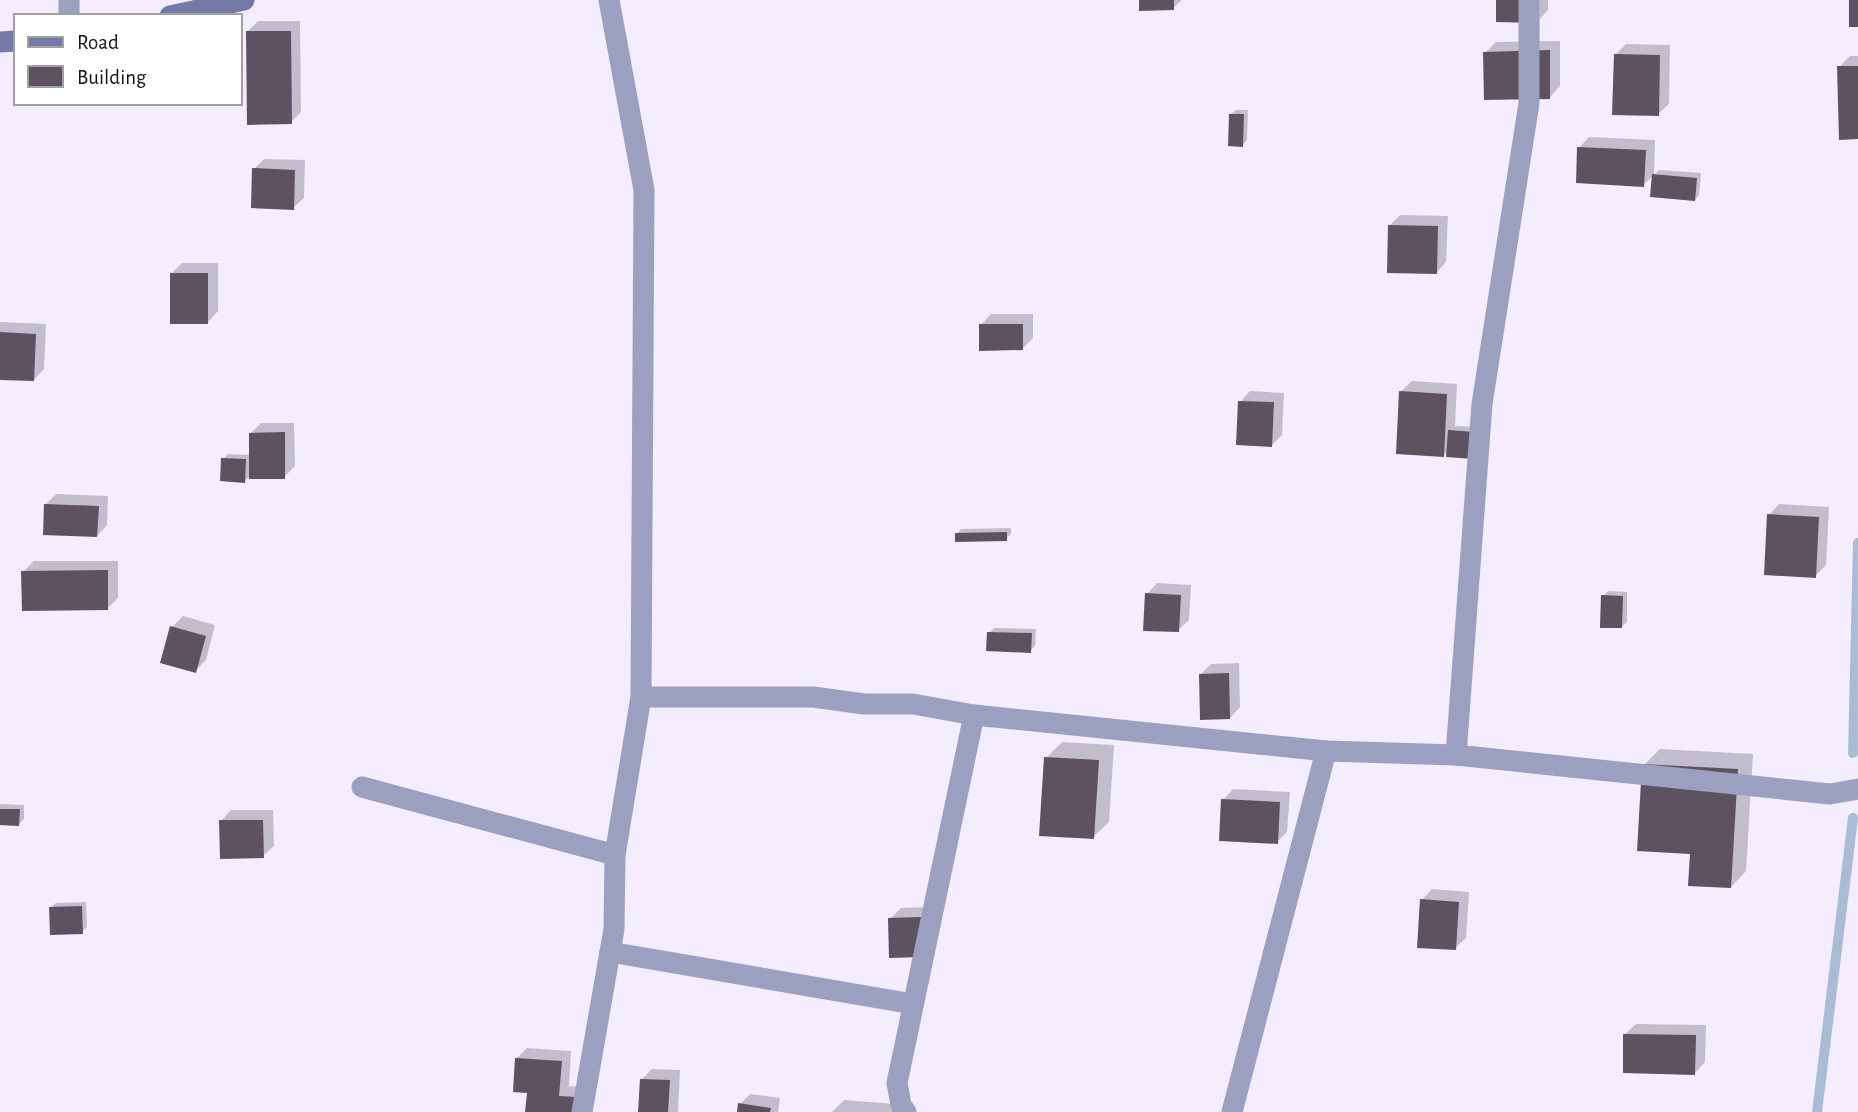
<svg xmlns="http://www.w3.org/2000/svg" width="1858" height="1112" font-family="'Alegreya Sans',sans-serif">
<rect width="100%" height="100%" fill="#f3edff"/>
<g fill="#0003">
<polygon points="1141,0 1182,0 1173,8"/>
<polygon points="1498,0 1548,0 1548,10 1538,21"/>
<polygon points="258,21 300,21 301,112 291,122 247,32"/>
<polygon points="1560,41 1560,86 1550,97 1485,53 1496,42"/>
<polygon points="1626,44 1670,45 1669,104 1658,114 1616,54"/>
<polygon points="1850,56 1858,56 1858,137 1839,67"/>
<polygon points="1236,110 1248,110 1247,140 1243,145 1231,114"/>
<polygon points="1589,137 1655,140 1654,175 1643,185 1579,148"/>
<polygon points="264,159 305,160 304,198 293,208 254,169"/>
<polygon points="1659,170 1701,173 1699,195 1695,200 1654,175"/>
<polygon points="1400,215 1448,216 1446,262 1436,273 1390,225"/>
<polygon points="182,263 218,263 218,311 208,322 172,273"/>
<polygon points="991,314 1033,314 1033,338 1022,349 981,325"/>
<polygon points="0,322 46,324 44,369 34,380 0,378"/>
<polygon points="1412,381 1457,384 1455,426 1479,427 1443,455 1401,391"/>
<polygon points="1250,391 1284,393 1282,435 1272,445 1240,402"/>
<polygon points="261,423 294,423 295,466 284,477 251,475 245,481 223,459 228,454 251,455 251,433"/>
<polygon points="56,494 108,496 107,525 97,536 46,504"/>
<polygon points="1779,504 1829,507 1826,565 1815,576 1769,515"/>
<polygon points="1011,528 1011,534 1006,539 957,534 961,529"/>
<polygon points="34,561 118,561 118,598 108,608 23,572"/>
<polygon points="1157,583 1191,585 1189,620 1178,630 1147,594"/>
<polygon points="1608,591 1627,592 1627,622 1622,626 1603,596"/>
<polygon points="183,616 215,625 206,660 195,671 172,627"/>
<polygon points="994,628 1036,629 1035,646 1030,651 989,633"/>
<polygon points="1239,663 1240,707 1230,718 1201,674 1211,664"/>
<polygon points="1062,742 1114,745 1109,822 1093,837 1046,758"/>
<polygon points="1660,749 1753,754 1746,871 1731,887 1692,852 1644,765"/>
<polygon points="1233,789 1290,792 1287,832 1277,842 1223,800"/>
<polygon points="0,804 24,805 24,819 19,824 0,824"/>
<polygon points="231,810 273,810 274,846 263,856 221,821"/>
<polygon points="1432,889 1469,892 1466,938 1455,948 1422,900"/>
<polygon points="86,902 87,927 82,932 51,907 56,903"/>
<polygon points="931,907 921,956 890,919 901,908"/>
<polygon points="1636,1024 1706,1025 1705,1062 1695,1073 1625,1034"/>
<polygon points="527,1048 571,1051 569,1086 587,1087 585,1112 527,1112 529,1092 516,1059"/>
<polygon points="652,1069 680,1070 678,1112 640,1112 642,1079"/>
<polygon points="750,1094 780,1098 778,1112 739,1112 740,1104"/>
<polygon points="844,1100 910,1105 909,1112 832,1112"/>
</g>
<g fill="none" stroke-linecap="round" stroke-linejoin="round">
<g stroke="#aabbd6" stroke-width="10">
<polyline points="1853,753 1858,543"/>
<polyline points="1817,1112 1853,818"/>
</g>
</g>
<g fill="#5d525f">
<polygon points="1139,0 1174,0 1174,10 1139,11"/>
<polygon points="1496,0 1539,0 1539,23 1496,22"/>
<rect x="1849" y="0" width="9" height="27"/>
<polygon points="246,31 291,31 292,124 247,125"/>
<polygon points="1550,50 1550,99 1484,100 1483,52"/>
<polygon points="1614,54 1660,55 1659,116 1612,115"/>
<polygon points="1837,66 1858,66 1858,139 1839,140"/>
<polygon points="1229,114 1244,114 1243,147 1228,146"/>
<polygon points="1577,147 1646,150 1644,187 1576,183"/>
<polygon points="252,168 295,170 294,210 251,208"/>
<polygon points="1652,174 1697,178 1695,201 1650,197"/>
<polygon points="1388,225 1438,226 1437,274 1387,273"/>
<rect x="170" y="273" width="38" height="51"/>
<polygon points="979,324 1023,324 1023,350 979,351"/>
<polygon points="0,332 36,334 34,381 0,380"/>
<polygon points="1399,391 1447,394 1444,457 1396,454"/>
<polygon points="1238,401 1274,402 1272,447 1236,445"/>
<polygon points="1448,430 1475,432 1473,459 1446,457"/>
<polygon points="285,432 285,479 249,479 249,433"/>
<polygon points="221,458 246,459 245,483 220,481"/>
<polygon points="44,504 99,506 97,537 43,535"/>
<polygon points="1767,514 1819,517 1816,578 1764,575"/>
<polygon points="1007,532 1007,541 955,542 955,533"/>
<polygon points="108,570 108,610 22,611 21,571"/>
<polygon points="1145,593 1181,595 1179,632 1143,631"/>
<polygon points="1601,595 1623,596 1622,628 1600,628"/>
<polygon points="170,626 206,636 196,673 160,663"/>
<polygon points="987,632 1032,633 1031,653 986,651"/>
<polygon points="1229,673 1230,719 1200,720 1199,674"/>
<polygon points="1044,757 1099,760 1094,839 1039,836"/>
<polygon points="1642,764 1738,769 1731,888 1688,886 1690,854 1637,851"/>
<polygon points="1221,799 1280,802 1278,844 1219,841"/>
<polygon points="0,809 20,809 19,826 0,825"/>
<polygon points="219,820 263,820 264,858 220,859"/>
<polygon points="1420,899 1459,902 1456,950 1417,948"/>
<polygon points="82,906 83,934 50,935 49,907"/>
<polygon points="921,917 922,957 889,958 888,918"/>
<polygon points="1623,1034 1696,1035 1695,1075 1623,1073"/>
<polygon points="515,1058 562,1061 559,1096 577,1097 576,1112 525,1112 527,1093 513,1092"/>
<polygon points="640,1079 670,1080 668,1112 638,1112"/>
<polygon points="738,1103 771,1108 770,1112 737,1112"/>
</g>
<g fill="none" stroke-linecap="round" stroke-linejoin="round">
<g stroke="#9ca0c0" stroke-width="21">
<polyline points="69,0 69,16"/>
<polyline points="609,0 644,190 641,697"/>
<polyline points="1456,755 1482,404 1529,103 1529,0"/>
<polyline points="362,787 615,855"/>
<polyline points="610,952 913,1004"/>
<polyline points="582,1112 614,929 615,855 641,697 813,697 864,704 913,704 974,715 1326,751 1456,755 1830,794 1858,789"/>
<polyline points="906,1112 901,1105 897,1083 974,715"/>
<polyline points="1232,1112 1326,751"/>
</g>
<g stroke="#7479a7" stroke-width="21">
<polyline points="170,16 244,0"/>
<polyline points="0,42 16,41"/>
</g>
</g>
<rect x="14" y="14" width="228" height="91" fill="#ffffff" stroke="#a1a0a3" stroke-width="2"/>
<rect x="28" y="37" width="35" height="10" fill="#7479a7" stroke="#a1a0a3" stroke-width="2"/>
<text x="77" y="49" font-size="21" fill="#141218">Road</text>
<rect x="28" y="66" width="35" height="21" fill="#5d525f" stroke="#a1a0a3" stroke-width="2"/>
<text x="77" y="84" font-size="21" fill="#141218">Building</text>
</svg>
